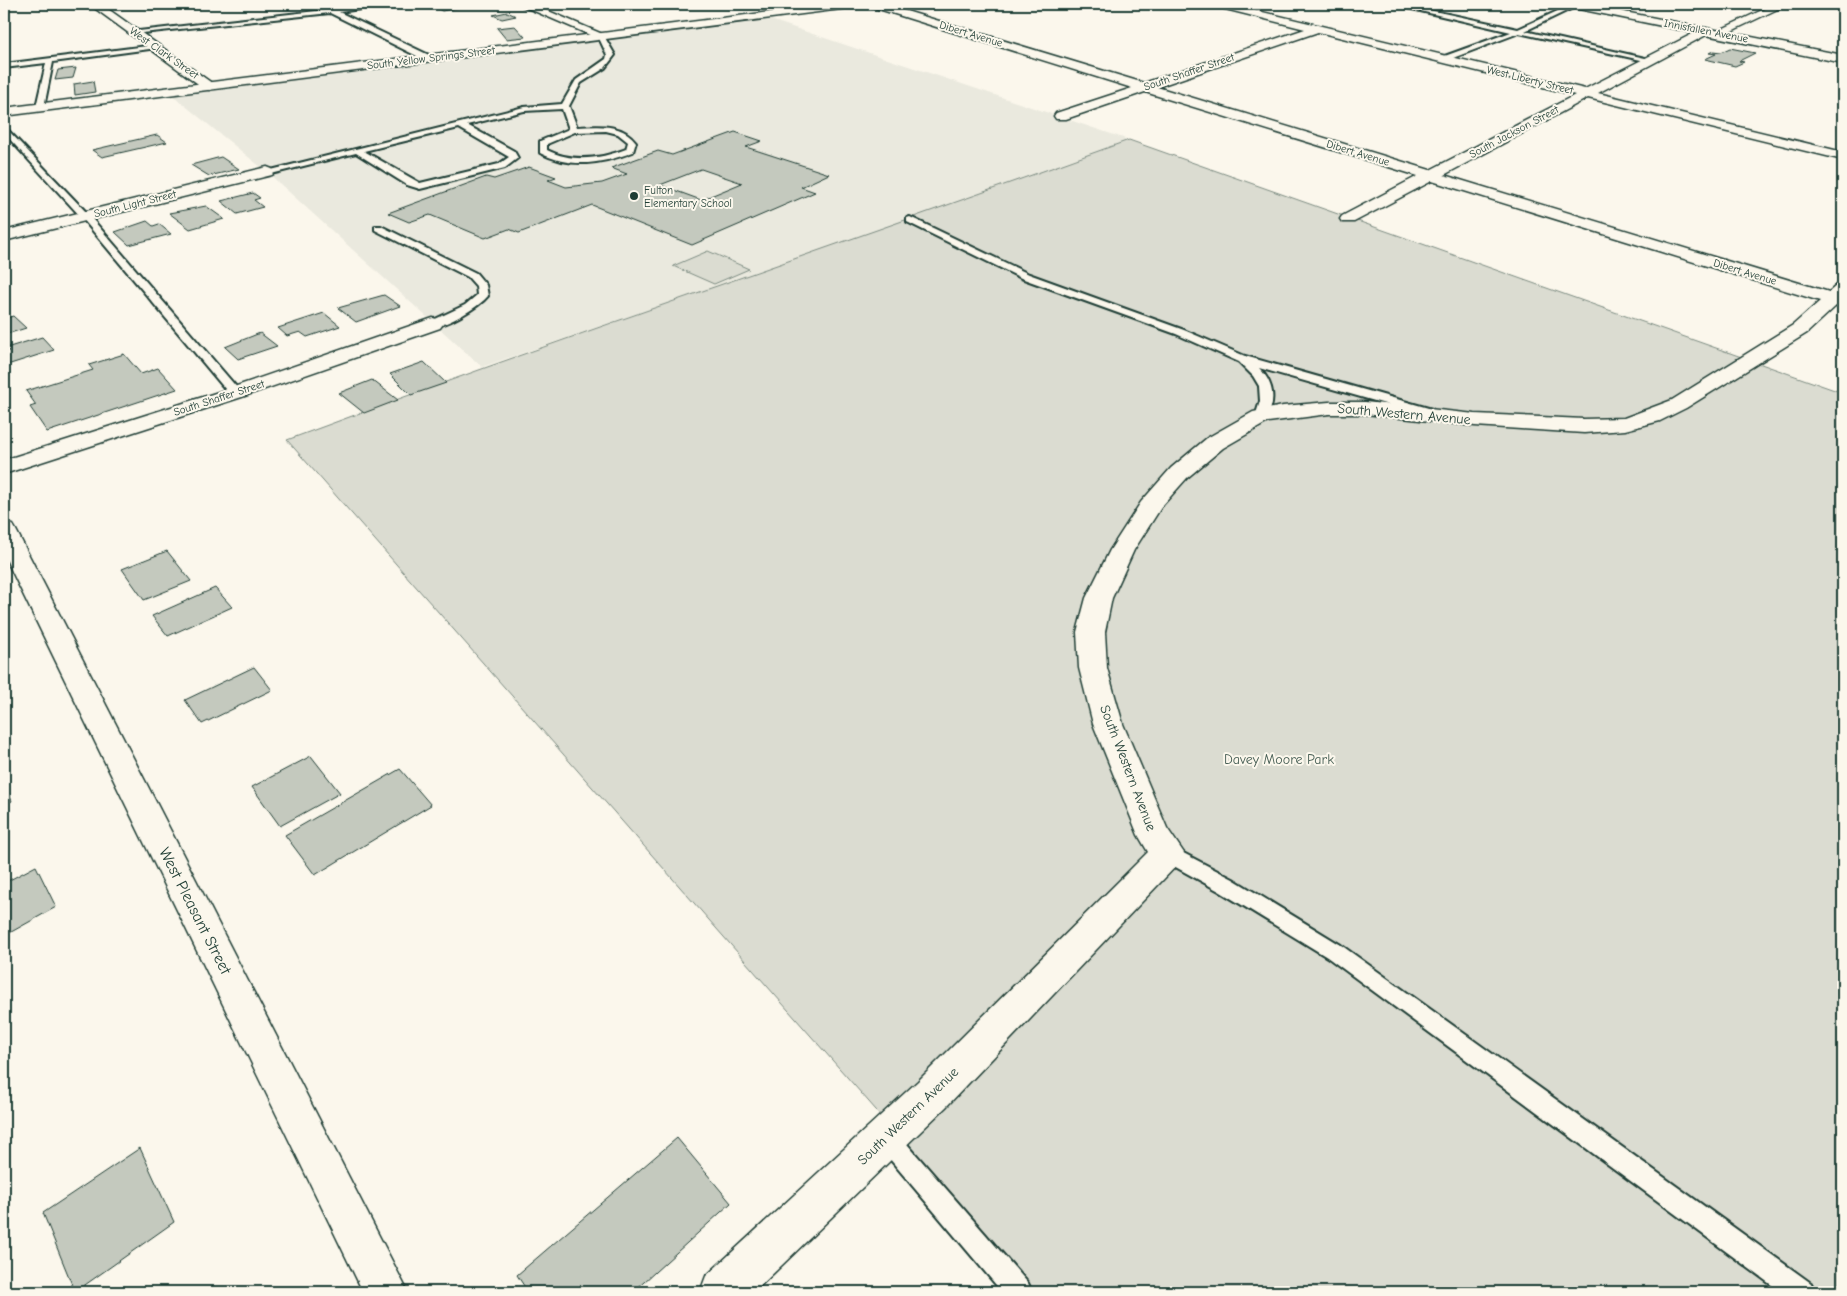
<svg xmlns="http://www.w3.org/2000/svg" width="1847" height="1296" font-family="'Comic Neue',sans-serif">
<rect width="100%" height="100%" fill="#fbf7ec"/>
<filter id="ink" filterUnits="userSpaceOnUse"><feTurbulence type="fractalNoise" baseFrequency=".02" numOctaves="2"/><feDisplacementMap in="SourceGraphic" scale="10" xChannelSelector="R" yChannelSelector="G"/><feConvolveMatrix kernelMatrix="1 2 1 2 8 2 1 2 1" color-interpolation-filters="sRGB"/></filter>
<g filter="url(#ink)">
<polygon fill="#eae9de" points="759,16 1129,140 910,220 482,367 267,172 167,91"/>
<g fill="#dbdcd1" stroke="#7d8c82">
<path d="M1129,140l714,253v899h-807l-749,-852c279,-104 562,-198 842,-300z"/>
<polygon points="708,251 749,269 714,284 673,266"/>
</g>
<g fill="#c4c9be" stroke="#1f3d34" fill-rule="evenodd">
<polygon points="445,4 477,4 442,11 432,6"/>
<polygon points="507,12 516,16 502,19 493,15"/>
<polygon points="515,26 525,37 506,39 497,28"/>
<polygon points="1730,48 1755,53 1739,61 1744,62 1735,66 1705,59 1716,54 1709,53 1713,51 1721,52"/>
<polygon points="76,68 73,78 55,80 58,70"/>
<polygon points="93,81 95,92 75,95 74,84"/>
<path d="M735,132l27,9 -16,6 83,27 -28,13 14,5 -123,53 -100,-40 -73,28 -10,-4 -24,9 -55,-23 -21,7 -21,-9 98,-36 8,2 35,-12 27,10 -8,3 18,7 36,-4 25,-9 -16,-6 47,-17 14,4zM701,169l41,14 -41,17 -41,-15z"/>
<polygon points="157,135 167,142 102,157 92,150"/>
<polygon points="221,157 239,169 209,176 191,165"/>
<polygon points="253,193 260,198 254,200 263,207 237,214 221,201"/>
<polygon points="206,206 224,219 190,229 169,213"/>
<polygon points="147,221 153,226 159,224 171,234 129,245 115,232"/>
<polygon points="384,295 400,306 356,322 338,308"/>
<polygon points="324,313 340,326 307,337 300,332 287,336 278,328"/>
<polygon points="13,316 26,328 4,335 4,319"/>
<polygon points="260,333 277,346 238,359 225,347"/>
<polygon points="42,337 54,350 4,366 4,352 9,351 6,348"/>
<polygon points="124,354 141,374 158,368 177,389 47,432 30,407 36,405 26,391 93,370 89,365"/>
<polygon points="424,362 446,383 411,395 390,374"/>
<polygon points="372,380 398,400 364,413 339,393"/>
<polygon points="167,551 191,581 144,600 122,569"/>
<polygon points="215,588 232,607 168,636 152,616"/>
<polygon points="254,667 272,690 202,724 185,700"/>
<polygon points="311,756 340,793 280,826 252,787"/>
<polygon points="400,769 431,805 315,875 285,835"/>
<polygon points="4,783 12,801 4,805"/>
<polygon points="36,866 56,907 4,936 4,883"/>
<polygon points="677,1138 731,1203 633,1292 528,1292 517,1275"/>
<polygon points="140,1148 174,1222 75,1292 43,1213"/>
</g>
<g fill="none" stroke-linecap="round" stroke-linejoin="round">
<defs>
<g id="lane">
<polygon points="378,4 396,4 339,12 431,56 431,60 425,60 330,13 133,34 130,32"/>
<polygon points="1253,4 1263,4 1240,11 1237,9"/>
<polygon points="1390,4 1401,4 1518,29 1573,4 1577,4 1577,6 1525,31 1654,60 1650,62 1519,33 1445,61 1442,57 1511,32"/>
<path d="M601,34l3,2 11,19 -10,13 -24,15 -12,23 8,21c22,-1 45,-4 59,15l-3,10c-31,12 -62,17 -93,1v-12l29,-12 -7,-20 -38,2 -57,14 47,26 4,7 -13,10 -85,21 -13,-4 -51,-32 -89,22 -4,-3 261,-65 38,-3 14,-24 30,-21 1,-4 -9,-19zM459,128l50,29 -10,7 -79,19 -56,-32zM606,131l12,3 10,8 -2,7c-26,10 -53,14 -79,1v-6l28,-12z"/>
<polygon points="155,45 157,48 53,62 44,107 40,109 36,107 46,63 4,68 4,64"/>
<polygon points="4,126 88,214 239,390 241,393 239,396 231,396 82,218 4,133"/>
<path d="M910,217l119,57 155,56 61,26 187,53 2,3 -2,3h-8l-165,-47c15,15 18,34 6,52h-8l-2,-3 5,-16 -1,-15 -6,-10 -14,-14 -63,-28 -155,-56 -114,-56v-4z"/>
<path d="M375,226h6l95,47 10,12 2,11c-8,10 -46,34 -59,30v-4l36,-17 12,-10 -1,-9 -8,-9 -93,-47z"/>
<polygon points="1168,845 1233,879 1341,945 1811,1283 1815,1292 1781,1292 1327,957 1219,891 1161,859 1158,853 1161,847"/>
<polygon points="886,1125 894,1129 1028,1283 1032,1292 1002,1292 878,1145 874,1137 878,1129"/>
</g>
<g id="street">
<polygon points="89,4 101,4 216,86 210,90 205,89"/>
<polygon points="518,4 532,4 607,36 605,38 597,38"/>
<path d="M868,4h15l261,79 161,-54 -92,-23 -1,-2h17l356,85 117,-60h8v4l-112,60 245,59v8l-255,-62 -144,77 385,117 8,-7 6,-1v23l-7,-1 -29,27 -121,75 -26,13 -35,9 -41,3 -109,-7 -110,-12h-36l-61,8 -45,26 -36,30 -25,28 -28,44 -22,48 -7,34 2,36 16,56 44,104 17,25 -4,9 -234,245 -192,185h-54l6,-16 212,-195 230,-229 -10,-17 -45,-111 -14,-56 -2,-36 9,-34 24,-48 31,-48 30,-34 36,-30 46,-26 30,-6 46,-4h36l110,12 109,5 40,-1 48,-18 121,-75 27,-24 -388,-120 -78,41h-12l-2,-3 2,-3 76,-40 -273,-84 -79,27h-10l-2,-3 2,-3 76,-25 -263,-82zM1318,32l257,63 -145,75 -273,-83z"/>
<polygon points="1775,4 1788,4 1721,36 1713,36 1711,34"/>
<polygon points="267,167 272,169 275,172 272,175 4,241 4,231"/>
<polygon points="433,318 440,320 443,324 440,328 242,397 4,474 4,460 228,389"/>
</g>
<g id="secondary">
<polygon points="834,4 862,4 857,7 4,116 4,108"/>
<polygon points="1564,4 1584,4 1843,55 1843,63 1569,7"/>
<polygon points="4,523 13,525 16,530 408,1292 363,1292 4,555"/>
</g>
</defs>
<use href="#lane" stroke="#1f3d34" stroke-width="4"/>
<use href="#street" stroke="#1f3d34" stroke-width="3"/>
<use href="#secondary" stroke="#1f3d34" stroke-width="3"/>
<use href="#lane" fill="#fbf7ec" fill-rule="evenodd"/>
<use href="#street" fill="#fbf7ec" fill-rule="evenodd"/>
<use href="#secondary" fill="#fbf7ec" fill-rule="evenodd"/>
</g>
</g>
<circle fill="#1f3d34" stroke="#fbf7ec" stroke-width="2" cx="634" cy="196" r="5"/>
<g text-anchor="middle" dominant-baseline="central" stroke-width="4" stroke-linejoin="round" paint-order="stroke">
<g font-size="11" fill="#1f3d34" stroke="#fbf7ec">
<text transform="translate(1706 31) rotate(11)">Innisfallen Avenue</text>
<text transform="translate(971 34) rotate(17)">Dibert Avenue</text>
<text transform="translate(164 53) rotate(35)">West Clark Street</text>
<text transform="translate(431 58) rotate(-7)">South Yellow Springs Street</text>
<text transform="translate(1189 72) rotate(-19)">South Shaffer Street</text>
<text transform="translate(1530 80) rotate(14)">West Liberty Street</text>
<text transform="translate(1514 132) rotate(-28)">South Jackson Street</text>
<text transform="translate(1358 153) rotate(17)">Dibert Avenue</text>
<text transform="translate(135 204) rotate(-14)">South Light Street</text>
<text transform="translate(1745 272) rotate(17)">Dibert Avenue</text>
<text transform="translate(219 398) rotate(-18)">South Shaffer Street</text>
</g>
<g font-size="11" fill="#1f3d34" stroke="#fbf7ec" text-anchor="start">
<text x="644" y="190">Fulton<tspan x="644" dy="13">Elementary School</tspan></text>
</g>
<g font-size="14" fill="#1f3d34" stroke="#fbf7ec">
<text transform="translate(1404 414) rotate(5)">South Western Avenue</text>
<text transform="translate(1128 768) rotate(69)">South Western Avenue</text>
<text transform="translate(908 1116) rotate(-44)">South Western Avenue</text>
</g>
<g font-size="14" fill="#455d53" stroke="#fbf7ec">
<text x="1279" y="759">Davey Moore Park</text>
</g>
<g font-size="16" fill="#1f3d34" stroke="#fbf7ec">
<text transform="translate(195 911) rotate(63)">West Pleasant Street</text>
</g>
</g>
<rect width="1847" height="1296" fill="none" stroke="#fbf7ec" stroke-width="20"/>
<rect x="10" y="10" width="1827" height="1276" fill="none" stroke="#1f3d34" stroke-width="2" filter="url(#ink)"/>
</svg>
